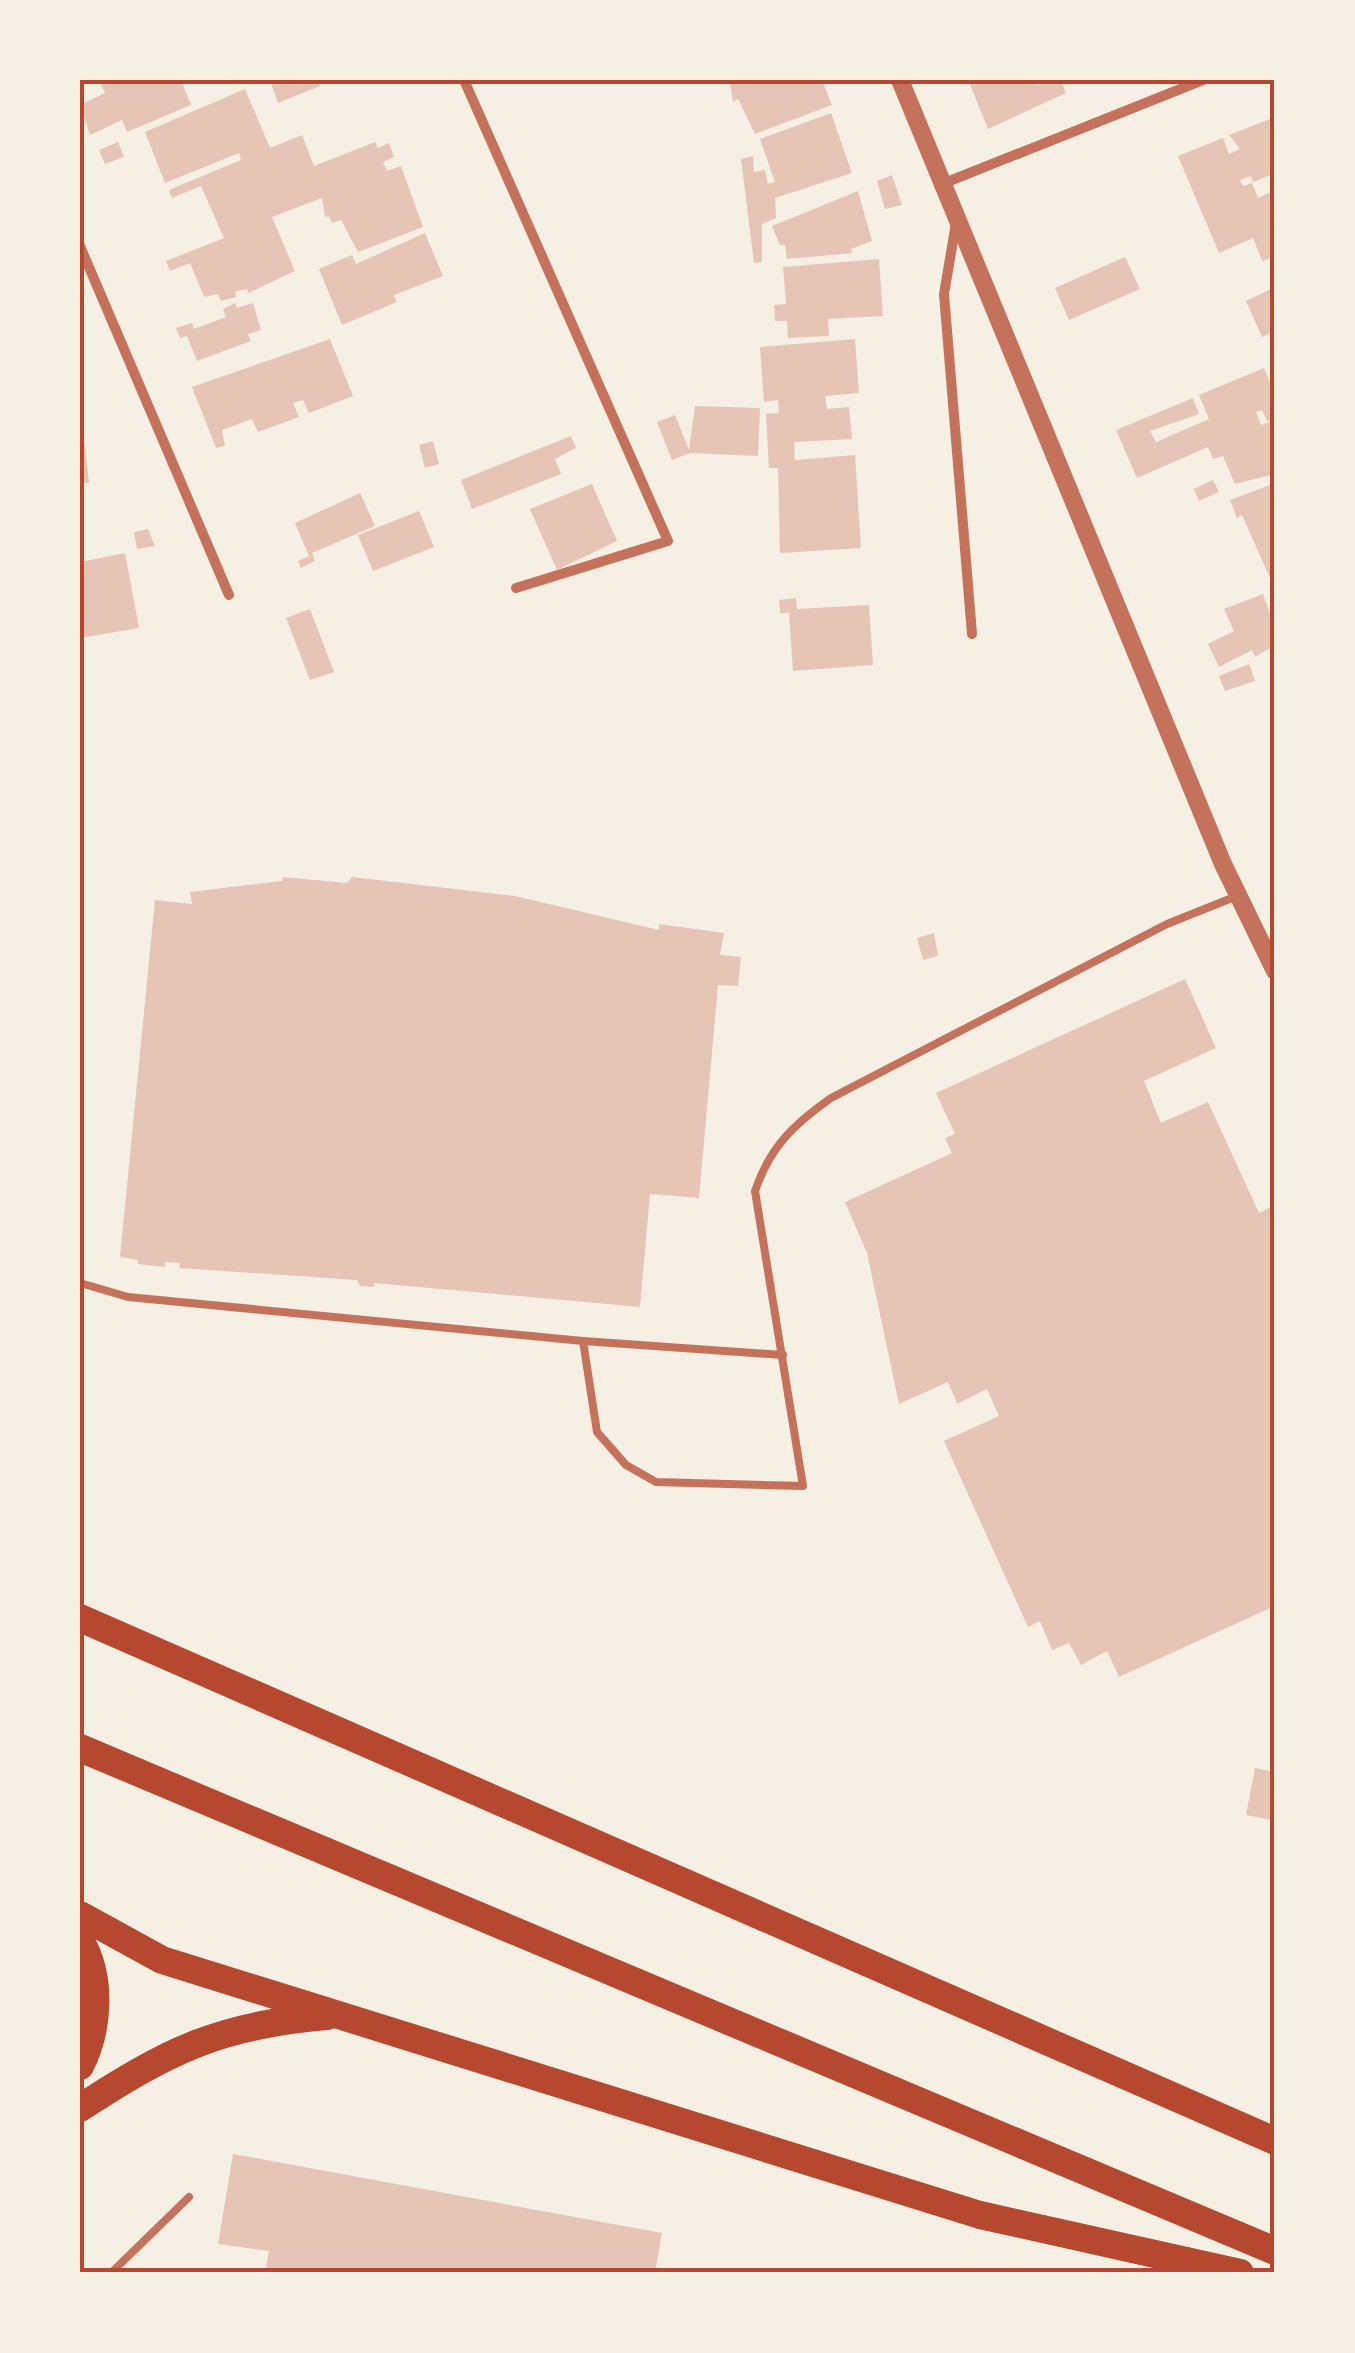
<svg xmlns="http://www.w3.org/2000/svg" width="1355" height="2353" font-family="'Work Sans',sans-serif">
<rect width="100%" height="100%" fill="#f6efe4"/>
<g fill="#e6c5b7">
<polygon points="99,80 181,80 191,105 127,132 122,120 90,135 80,105 105,93"/>
<polygon points="270,80 318,80 320,86 278,103"/>
<polygon points="739,80 822,80 832,105 755,134 738,99 733,102 730,84"/>
<polygon points="1036,80 1037,85 1061,80 1066,93 988,129 969,82"/>
<polygon points="245,89 270,148 302,135 314,166 375,142 378,148 389,143 394,157 383,162 387,171 401,166 423,227 358,252 341,220 332,223 329,216 325,217 322,198 272,217 295,271 248,293 247,289 235,292 236,297 221,301 218,294 204,297 190,263 170,271 166,261 224,238 201,186 172,198 169,190 241,160 239,153 165,183 145,132"/>
<polygon points="831,113 852,173 775,198 776,218 762,224 762,262 754,263 741,159 753,156 754,172 765,170 768,184 775,182 760,139"/>
<polygon points="1275,117 1275,173 1253,182 1251,176 1240,180 1243,186 1252,183 1258,198 1275,190 1275,256 1262,261 1253,238 1219,253 1178,156 1223,138 1229,154 1240,149 1229,135"/>
<polygon points="118,142 124,157 105,164 99,150"/>
<polygon points="892,175 902,205 885,209 877,181"/>
<polygon points="858,191 872,241 851,249 853,253 787,259 785,245 780,245 772,226"/>
<polygon points="425,233 443,276 394,295 397,302 342,325 319,269 352,255 356,264"/>
<polygon points="1125,257 1140,289 1069,320 1055,288"/>
<polygon points="879,259 883,316 828,319 829,336 788,338 787,321 775,321 774,305 786,304 783,267"/>
<polygon points="1275,287 1275,331 1262,337 1246,301"/>
<polygon points="235,303 237,308 253,303 261,330 248,334 251,341 197,361 187,336 180,338 176,328 192,323 194,329 226,317 223,309"/>
<polygon points="330,339 353,396 309,413 303,400 293,403 299,417 258,432 252,419 222,430 225,446 216,448 192,387"/>
<polygon points="855,339 859,393 825,396 827,409 849,407 852,439 794,442 795,460 855,455 861,548 780,553 778,468 769,468 766,414 779,413 778,400 764,402 760,347"/>
<polygon points="1264,368 1275,395 1275,419 1267,421 1262,410 1256,412 1261,425 1275,420 1275,474 1235,484 1223,456 1213,459 1208,447 1137,478 1116,430 1193,398 1199,414 1150,431 1156,442 1209,419 1199,395"/>
<polygon points="695,406 760,408 758,456 690,453 672,460 657,422 675,415 689,450"/>
<polygon points="84,436 89,483 80,483 80,437"/>
<polygon points="571,436 576,448 555,459 561,474 472,509 461,480"/>
<polygon points="433,441 439,464 425,468 419,445"/>
<polygon points="1213,480 1219,492 1199,501 1194,489"/>
<polygon points="1275,483 1275,589 1242,515 1237,518 1230,500"/>
<polygon points="592,484 617,541 557,570 530,509"/>
<polygon points="360,493 375,526 312,553 315,561 301,568 298,561 309,556 295,523"/>
<polygon points="419,511 434,547 373,571 358,535"/>
<polygon points="148,529 155,546 137,549 134,532"/>
<polygon points="125,553 139,628 80,638 80,562"/>
<polygon points="1263,594 1271,617 1275,616 1275,645 1255,657 1252,650 1219,667 1208,644 1234,631 1224,609"/>
<polygon points="796,598 797,609 869,605 873,665 793,671 789,613 780,613 779,600"/>
<polygon points="310,609 334,672 310,680 286,618"/>
<polygon points="1249,664 1255,681 1225,691 1219,676"/>
<polygon points="283,877 347,883 352,877 515,896 659,930 659,924 724,933 720,955 741,957 738,986 718,985 699,1198 650,1194 640,1307 374,1283 374,1287 360,1286 357,1280 179,1268 180,1263 165,1262 165,1267 138,1264 138,1260 120,1257 155,900 192,904 190,892 282,881"/>
<polygon points="934,933 938,956 923,960 917,938"/>
<polygon points="1185,979 1216,1048 1144,1081 1161,1123 1208,1102 1259,1213 1275,1205 1275,1606 1119,1677 1107,1651 1081,1665 1069,1643 1052,1650 1040,1621 1028,1627 944,1441 999,1416 987,1389 957,1404 948,1382 899,1404 867,1253 845,1202 952,1153 945,1138 955,1134 936,1093"/>
<polygon points="1255,1768 1275,1772 1275,1829 1270,1828 1271,1820 1246,1815"/>
<polygon points="233,2154 662,2233 655,2273 265,2273 269,2251 218,2244"/>
</g>
<g fill="none" stroke-linecap="round" stroke-linejoin="round">
<g stroke="#c5725c" stroke-width="8">
<polyline points="80,1283 128,1297 583,1341 783,1355"/>
<path d="M583,1341l14,91 29,33 30,17 147,4 -48,-295c15,-44 38,-66 76,-93l336,-174 70,-28"/>
<polyline points="111,2273 189,2197"/>
</g>
<g stroke="#c5725c" stroke-width="10">
<polyline points="464,80 668,541 516,588"/>
<polyline points="942,184 1203,80"/>
<polyline points="956,223 944,294 972,634"/>
<polyline points="80,246 229,595"/>
</g>
<polyline stroke="#c5725c" stroke-width="18" points="900,80 1223,864 1275,971"/>
<g stroke="#b5482f" stroke-width="28">
<polyline points="80,1618 1275,2141"/>
<polyline points="80,1748 1275,2251"/>
<polyline points="80,1915 162,1960 980,2215 1240,2273"/>
<path d="M80,1940c22,37 19,89 0,126"/>
<path d="M80,2108c89,-58 140,-83 247,-92"/>
</g>
</g>
<rect width="1355" height="2353" fill="none" stroke="#f6efe4" stroke-width="165"/>
<rect x="82" y="82" width="1190" height="2188" fill="none" stroke="#b5482f" stroke-width="4"/>
</svg>
